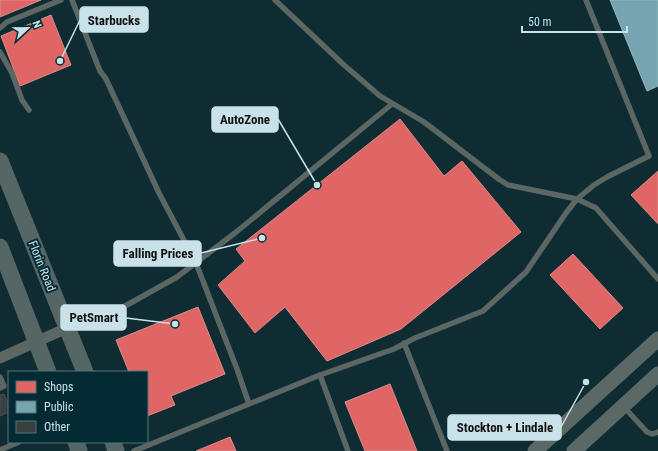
<svg xmlns="http://www.w3.org/2000/svg" width="658" height="451" font-family="'Roboto Condensed',sans-serif">
<rect width="100%" height="100%" fill="#0f2c32"/>
<g fill="#e06666" stroke="#d98b8d">
<polygon points="0,0 41,0 0,17"/>
<polygon points="51,15 71,65 20,86 1,36"/>
<polygon points="400,119 444,176 462,161 521,232 401,329 327,361 285,307 255,333 218,285 245,261 236,249"/>
<polygon points="658,171 658,224 631,195"/>
<polygon points="573,254 623,308 600,329 550,275"/>
<polygon points="198,307 225,374 171,396 175,405 147,416 147,372 129,372 116,340"/>
<polygon points="390,384 417,451 365,451 345,402"/>
<polygon points="230,437 236,451 196,451"/>
</g>
<polygon fill="#76a5af" stroke="#8fb7c0" points="610,0 658,0 658,86 647,91"/>
<polygon fill="#3a4041" stroke="#494f50" points="4,394 9,405 9,412 0,416 0,395"/>
<g fill="none" stroke-linecap="round" stroke-linejoin="round">
<g stroke="#5c6663" stroke-width="5.5">
<polyline points="72,0 100,71 106,79 159,193 196,263 237,369 249,404"/>
<polyline points="275,0 344,65 380,96 424,122 500,180 508,185 577,199 596,208 658,279"/>
<polyline points="0,28 7,22 61,0"/>
<polyline points="0,52 12,73 22,100 29,110"/>
<polyline points="69,328 127,305 177,277 235,233 392,104"/>
<polyline points="404,343 447,451"/>
<polyline points="320,375 348,451"/>
<polyline points="0,377 4,386 0,388"/>
<polyline points="623,406 647,432 652,434 658,432"/>
<polyline points="0,450 19,442"/>
<polyline points="134,451 320,375 394,349 415,338 483,311 526,272 566,213 577,199 594,185 607,177 649,156 586,0"/>
</g>
<polyline stroke="#5c6663" stroke-width="11" points="0,358 67,328"/>
<g stroke="#5a6866" stroke-width="15">
<polyline points="535,451 658,339"/>
<polyline points="574,451 658,374"/>
</g>
<g stroke="#556665" stroke-width="17">
<polyline points="0,161 85,372"/>
<polyline points="0,247 48,372"/>
<polyline points="76,442 79,451"/>
<polyline points="113,442 116,451"/>
</g>
</g>
<g text-anchor="middle" dominant-baseline="central" stroke-width="4" stroke-linejoin="round" paint-order="stroke">
<g font-size="12" fill="#c9e1e8" stroke="#042b33">
<text transform="translate(42 266) rotate(68)">Florin Road</text>
</g>
</g>
<path fill="none" stroke="#c9e1e8" stroke-width="1.5" d="M60 61L80 20M317 185L278 119M262 238L201 253M175 324L126 318M586 382L561 427"/>
<g fill="#c9e1e8" stroke="#042b33" stroke-width="1.5">
<circle cx="60" cy="61" r="4"/>
<circle cx="317" cy="185" r="4"/>
<circle cx="262" cy="238" r="4"/>
<circle cx="175" cy="324" r="4"/>
<circle cx="586" cy="382" r="4"/>
</g>
<g fill="#c9e1e8" stroke="#c9e1e8" stroke-width="1.5">
<rect x="80" y="7" width="68" height="25" rx="4"/>
<rect x="212" y="107" width="66" height="25" rx="4"/>
<rect x="114" y="241" width="87" height="25" rx="4"/>
<rect x="61" y="305" width="65" height="25" rx="4"/>
<rect x="448" y="415" width="113" height="25" rx="4"/>
</g>
<g font-size="13" text-anchor="middle" font-weight="bold" fill="#111">
<text x="114" y="25">Starbucks</text>
<text x="245" y="124">AutoZone</text>
<text x="158" y="258">Falling Prices</text>
<text x="94" y="322">PetSmart</text>
<text x="505" y="432">Stockton + Lindale</text>
</g>
<rect x="8" y="371" width="140" height="72" fill="#042b33" stroke="#53747b"/>
<rect x="16" y="381" width="20" height="12" fill="#e06666" stroke="#53747b"/>
<text x="44" y="391" font-size="12" fill="#c9e1e8">Shops</text>
<rect x="16" y="401" width="20" height="12" fill="#76a5af" stroke="#53747b"/>
<text x="44" y="411" font-size="12" fill="#c9e1e8">Public</text>
<rect x="16" y="421" width="20" height="12" fill="#3a4041" stroke="#53747b"/>
<text x="44" y="431" font-size="12" fill="#c9e1e8">Other</text>
<g transform="translate(28 28) rotate(68)" stroke="#042b33" stroke-width="3" paint-order="stroke">
<path d="M0-3L7 15L0 10L-7 15Z" fill="#c9e1e8"/>
<text y="-6" font-size="11" font-weight="bold" text-anchor="middle" fill="#c9e1e8">N</text>
</g>
<path d="M522 26v6h105v-6" fill="none" stroke="#c9e1e8" stroke-width="2"/>
<text x="528" y="26" font-size="12" fill="#c9e1e8" stroke="#042b33" stroke-width="3" paint-order="stroke">50 m</text>
</svg>
